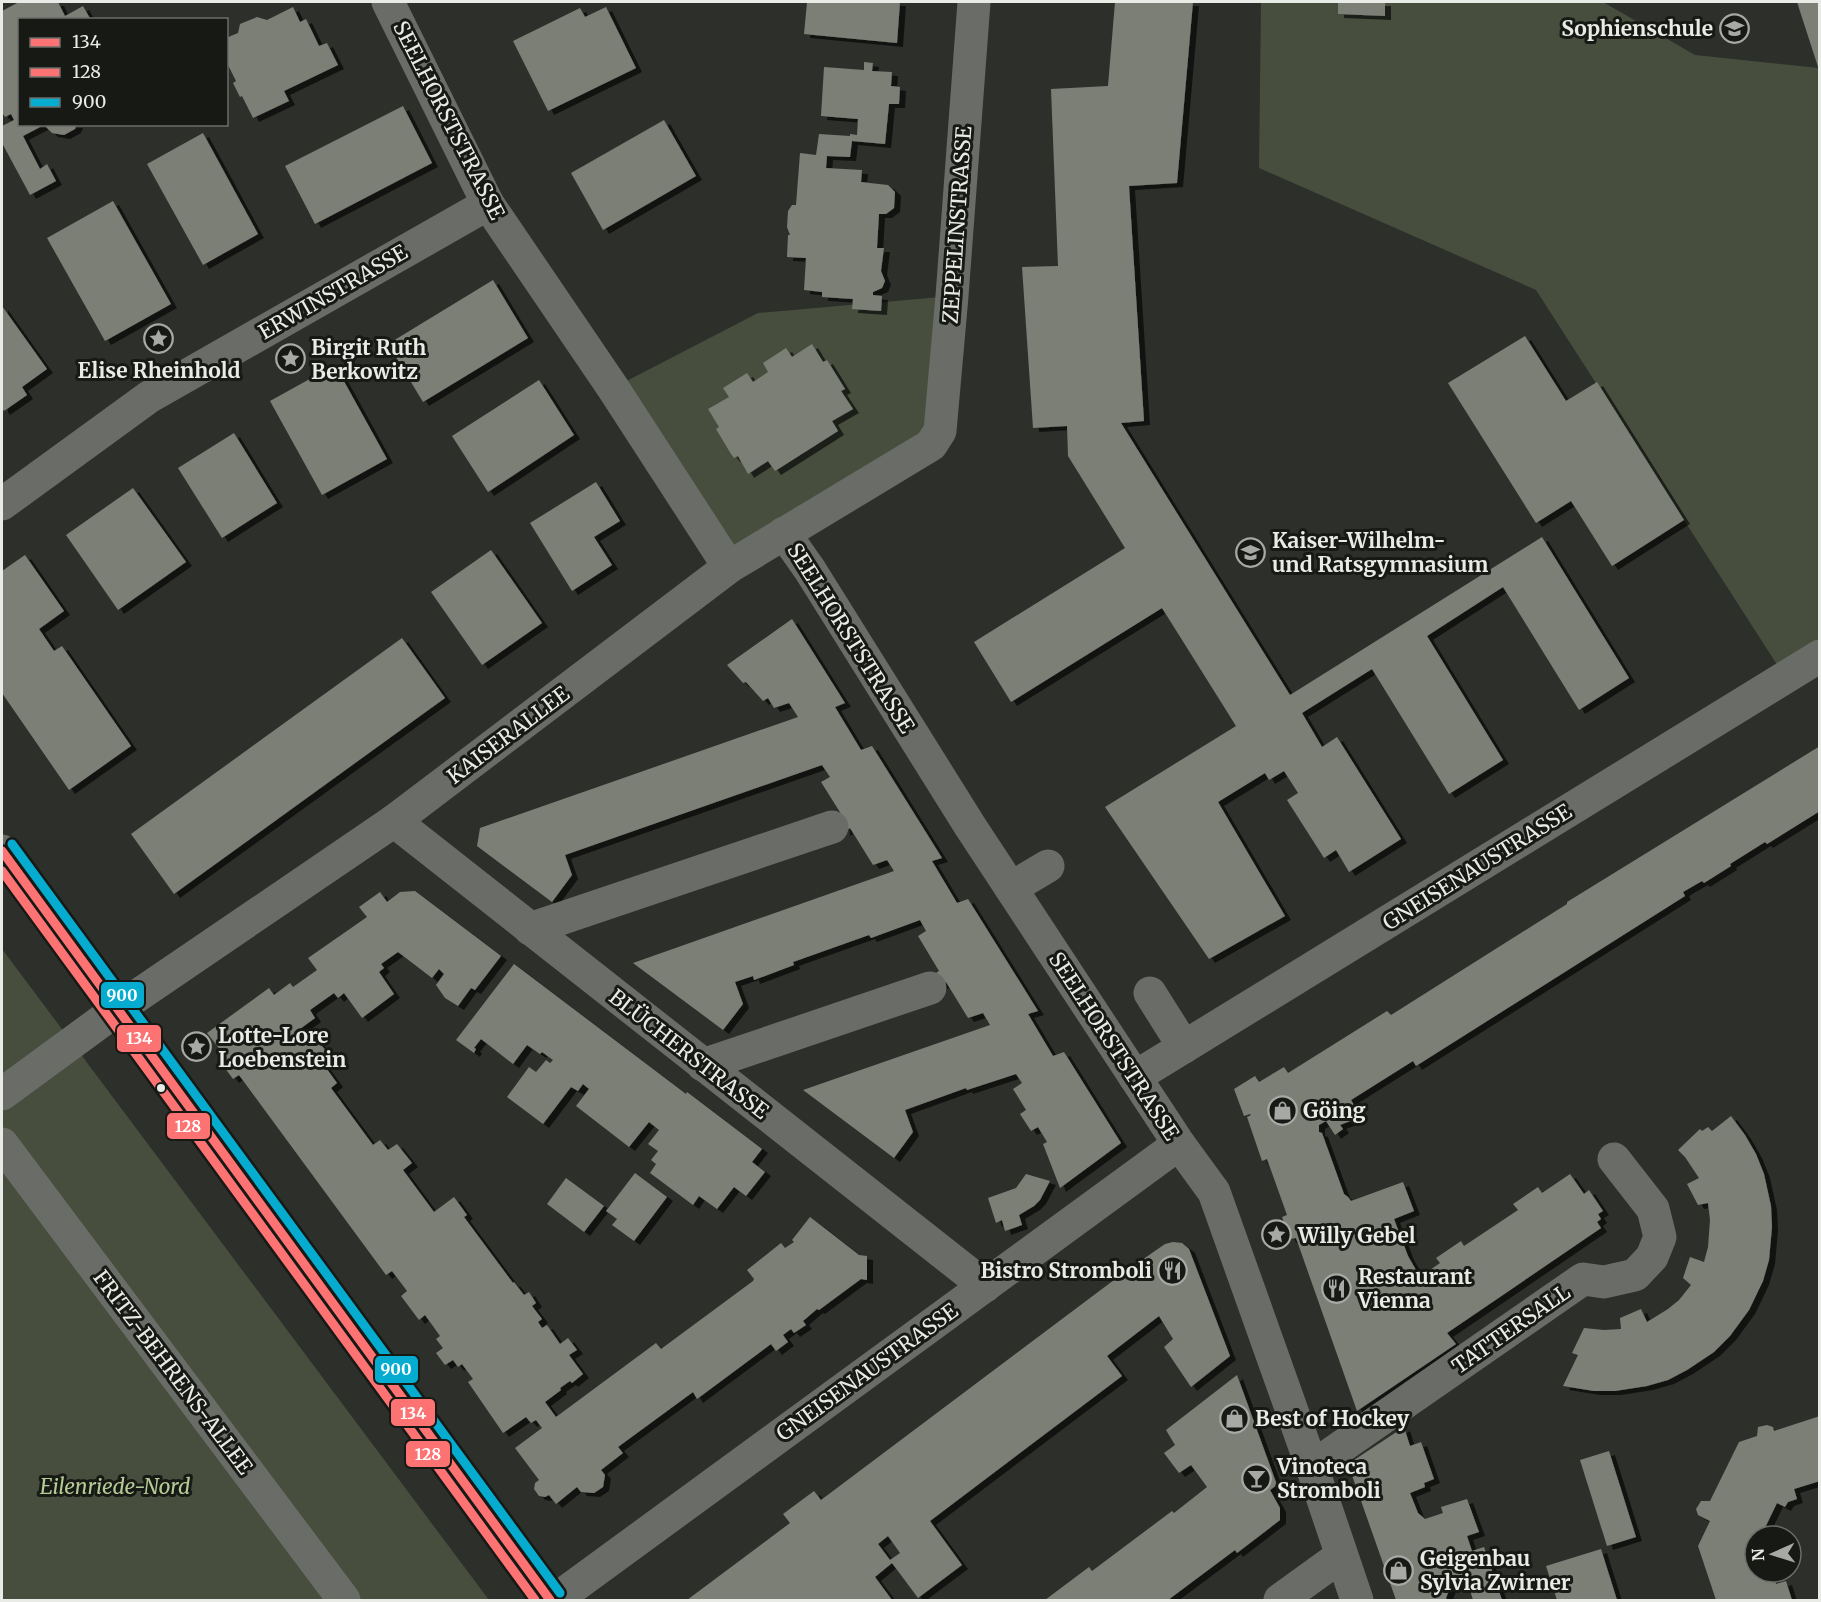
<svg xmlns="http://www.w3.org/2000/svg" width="1821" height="1602" font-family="Merriweather,serif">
<defs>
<filter id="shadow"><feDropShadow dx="6" dy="4" stdDeviation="0" flood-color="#0009"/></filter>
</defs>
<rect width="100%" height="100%" fill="#2d2f2b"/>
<g fill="#474e3e">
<polygon points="1261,2 1338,2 1338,14 1384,16 1385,2 1603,2 1695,55 1819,68 1819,656 1785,677 1536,290 1259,168"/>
<polygon points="952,296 940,431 729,567 613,388 758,313"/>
<polygon points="2,949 489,1600 2,1600"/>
</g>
<g fill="#7b7f76" fill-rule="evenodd" filter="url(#shadow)">
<polygon points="19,2 58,2 65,16 83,6 91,20 20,20 20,124 77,124 75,129 64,135 52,133 44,125 23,136 40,169 47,164 56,181 30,195 2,143 2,126 14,120 11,114 5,117 3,114 2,115 2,11"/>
<polygon points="807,2 900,2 897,43 804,34"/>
<polygon points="1115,2 1193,2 1177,183 1129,186 1144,421 1121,423 1290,695 1542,537 1629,678 1579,710 1503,587 1427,636 1503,760 1449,794 1372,669 1302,713 1322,747 1337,737 1401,839 1349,872 1336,850 1324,858 1287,800 1298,793 1284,771 1269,780 1265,773 1218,802 1285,916 1209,959 1105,807 1236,726 1162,608 1011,702 974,642 1125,548 1068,456 1067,426 1033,428 1022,267 1058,266 1051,89 1108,86"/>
<polygon points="1338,2 1385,2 1385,16 1338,14"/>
<polygon points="1797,2 1820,2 1820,70 1819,70"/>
<polygon points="293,7 300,22 306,19 319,46 327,43 338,65 284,91 289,101 253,118 242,96 240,97 233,83 236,81 226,61 226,38 238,33 240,24 257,17 267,20"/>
<polygon points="606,7 636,68 548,111 513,41 580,8 585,17"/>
<polygon points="864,62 873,63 872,71 892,72 891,86 900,87 899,104 889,104 885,144 852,141 850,157 827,156 826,168 862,170 861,182 888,185 895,192 894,208 886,214 879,214 877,248 884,248 881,271 885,281 882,288 873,292 873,295 882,296 881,311 852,309 853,299 822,297 822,292 804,290 806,258 787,257 788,235 790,235 787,227 788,211 792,205 796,205 800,153 816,155 819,134 850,136 850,134 857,135 858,119 821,116 824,67 864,70"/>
<polygon points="403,106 432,163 315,224 285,166"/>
<polygon points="664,120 696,176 603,230 571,173"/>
<polygon points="203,133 258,234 203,265 147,164"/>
<polygon points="113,201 171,304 105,341 47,238"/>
<polygon points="493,280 528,338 423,402 388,344"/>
<polygon points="2,306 47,369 22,387 27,395 4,411 2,408"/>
<polygon points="1525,336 1566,401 1597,382 1684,520 1612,566 1571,501 1536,523 1448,383"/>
<polygon points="812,344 823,362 827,360 845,389 841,391 853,409 832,421 838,431 775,471 768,461 748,474 738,456 734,458 731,454 716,429 719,427 708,409 729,397 723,388 747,373 753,382 768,372 763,363 786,348 792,357"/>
<polygon points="335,365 387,459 322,495 270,401"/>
<polygon points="539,380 574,435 488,492 452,436"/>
<polygon points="234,433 277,503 222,538 178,468"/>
<polygon points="596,482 620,521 594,537 612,565 572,591 530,523"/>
<polygon points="133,488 186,562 118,610 66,535"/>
<polygon points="491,550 542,623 482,665 431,592"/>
<polygon points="25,555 64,611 39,629 54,651 62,646 131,746 69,790 2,693 2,571"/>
<polygon points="792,619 845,703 835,707 861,750 872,746 942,858 932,861 957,903 968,899 1038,1011 1028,1014 1053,1056 1064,1052 1121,1143 1060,1188 1043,1144 1047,1142 1038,1127 1031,1131 1020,1114 1026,1110 1013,1089 1022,1083 1016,1074 967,1090 966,1088 905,1110 913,1132 894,1158 803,1090 990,1025 983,1013 968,1018 946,982 940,986 933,975 939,971 918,936 926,931 920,920 871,938 869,935 793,962 794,965 754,980 753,976 735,982 743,1004 723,1030 633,963 894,871 887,860 873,865 850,828 844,832 843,817 821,782 830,777 822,765 565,855 572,875 552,902 477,846 480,828 798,717 789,703 774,708 768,698 763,701 746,682 743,683 727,665"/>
<polygon points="402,638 445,698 174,894 131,834"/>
<polygon points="1820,746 1820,811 1767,844 1765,842 1730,864 1731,866 1704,883 1702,881 1683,892 1685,896 1416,1066 1413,1061 1351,1100 1361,1117 1340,1125 1343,1129 1335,1135 1326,1121 1319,1125 1319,1132 1322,1133 1344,1194 1348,1197 1351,1201 1403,1182 1414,1211 1394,1219 1408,1256 1420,1277 1440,1263 1436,1258 1461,1241 1464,1246 1518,1210 1513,1204 1538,1187 1542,1193 1570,1174 1584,1194 1589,1190 1603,1211 1598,1214 1601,1219 1597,1222 1601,1228 1447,1333 1456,1344 1357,1411 1296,1238 1290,1239 1282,1217 1287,1215 1267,1159 1262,1161 1247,1117 1251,1115 1250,1114 1244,1116 1234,1089 1255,1076 1259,1082 1284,1067 1288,1073 1387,1011 1391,1015 1567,904 1567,902"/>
<polygon points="415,891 501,956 475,990 471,988 458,1006 445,998 436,985 444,974 439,969 432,978 398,952 381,964 384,968 379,972 394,994 362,1018 344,993 338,998 334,993 310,1010 315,1018 300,1029 308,1042 311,1040 317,1040 327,1052 325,1059 321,1061 337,1083 331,1088 373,1145 380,1140 388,1150 397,1144 412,1163 403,1170 434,1212 454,1197 467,1215 464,1217 513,1283 514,1282 524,1295 529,1292 536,1303 532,1306 542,1319 538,1322 542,1328 547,1325 560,1344 568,1338 577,1350 569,1355 583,1374 572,1383 570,1381 560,1388 561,1390 545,1402 556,1417 656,1343 661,1349 753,1281 754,1279 747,1270 781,1243 785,1248 794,1242 792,1240 810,1217 859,1255 867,1256 867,1280 861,1279 819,1310 817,1309 803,1321 806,1325 794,1333 791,1329 783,1335 788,1342 776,1351 771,1344 697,1399 693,1392 618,1447 623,1453 601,1470 605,1475 603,1487 594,1493 581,1492 577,1487 556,1504 549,1495 545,1497 539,1496 534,1489 535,1483 539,1480 515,1448 542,1428 536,1420 531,1423 526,1417 503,1433 468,1382 473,1379 462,1364 458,1367 453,1360 445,1365 436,1353 443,1348 436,1339 440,1336 425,1315 419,1320 401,1296 407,1291 392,1271 386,1275 239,1075 233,1079 219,1060 225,1056 207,1033 269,988 274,995 290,983 293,987 317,970 308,958 367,917 359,907 380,892 387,902 400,892"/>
<polygon points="514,964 686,1094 687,1092 762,1149 752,1162 765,1172 746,1196 734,1187 717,1209 699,1196 693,1205 650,1173 656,1164 651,1160 658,1151 648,1144 659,1130 649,1122 629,1147 576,1106 589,1089 583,1084 578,1091 571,1087 543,1124 507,1097 529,1067 536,1072 546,1060 550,1063 553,1060 542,1052 540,1054 527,1045 513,1064 481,1039 474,1048 476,1049 474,1053 456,1040"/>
<polygon points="1731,1116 1745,1135 1756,1154 1764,1174 1771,1206 1772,1227 1769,1260 1763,1281 1749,1310 1730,1336 1714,1352 1687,1370 1668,1380 1647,1386 1615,1391 1594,1391 1563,1386 1578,1355 1572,1353 1584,1328 1604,1330 1621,1329 1620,1318 1641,1309 1647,1322 1668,1309 1679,1300 1691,1285 1683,1278 1690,1257 1704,1262 1708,1247 1710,1220 1708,1203 1698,1205 1687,1184 1699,1178 1685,1157 1678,1150 1700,1129 1702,1131 1708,1127 1712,1131"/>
<polygon points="635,1173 667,1197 634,1241 612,1225 617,1219 606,1211"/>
<polygon points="1026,1174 1050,1181 1040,1200 1034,1206 1019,1215 1022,1225 1005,1231 1002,1220 996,1223 988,1198 1016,1188"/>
<polygon points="566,1178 604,1206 584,1232 547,1204"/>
<path d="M1173,1242l9,1 7,6 41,107 -39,31 -27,-40 9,-8 -14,-23 -52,40 15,20 -192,145 32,44 -44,33 -26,-35 -17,14 17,23h-205l103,-77 -7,-9 31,-23 7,9 305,-229 39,-27zM888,1536l12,17 -10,7 -12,-16z"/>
<polygon points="1237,1375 1277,1485 1270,1490 1280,1508 1280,1520 1237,1553 1235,1550 1168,1600 1045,1600 1089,1567 1092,1571 1172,1511 1174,1513 1207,1487 1191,1465 1179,1473 1164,1453 1175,1445 1166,1430"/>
<polygon points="1820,1416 1820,1481 1794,1489 1797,1499 1788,1502 1785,1507 1777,1503 1761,1536 1755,1536 1755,1572 1772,1572 1776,1584 1786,1581 1792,1600 1716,1600 1698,1546 1710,1521 1698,1515 1696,1509 1701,1501 1710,1501 1739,1442 1757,1436 1758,1427 1767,1425 1773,1427 1774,1431"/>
<polygon points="1404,1427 1410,1446 1421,1442 1434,1479 1424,1483 1425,1487 1410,1493 1418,1513 1425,1519 1443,1513 1441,1507 1467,1499 1479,1532 1467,1536 1472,1551 1484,1547 1502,1600 1473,1600 1468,1584 1450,1588 1446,1598 1447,1600 1396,1600 1348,1464"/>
<polygon points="1609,1451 1636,1537 1607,1546 1580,1460"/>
<polygon points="1601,1549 1617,1600 1557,1600 1546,1566"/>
</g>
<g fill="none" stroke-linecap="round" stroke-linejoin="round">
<g stroke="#6a6c67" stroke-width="33">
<polyline points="388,2 488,204 613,388 729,567"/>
<polyline points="2,504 149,397 488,204"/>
<polyline points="784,533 810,570 970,826 1179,1144 1214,1192 1312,1467 1357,1600"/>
<polyline points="394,821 985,1286"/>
<polyline points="2,851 550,1600"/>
<polyline points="1011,888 1048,866"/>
<polyline points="530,929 832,827"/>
<polyline points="1150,993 1184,1047"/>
<polyline points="703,1065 930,988"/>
<polyline points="1135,1077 1820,656"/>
<polyline points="2,1094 118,1009 394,821 729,567 931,445 940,431 952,296 974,2"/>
<polyline points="2,1144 344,1600"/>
<polyline points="1312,1467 1583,1279 1604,1282 1635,1275 1652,1257 1660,1237 1653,1209 1614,1159"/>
<polyline points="555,1600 1179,1144"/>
<polyline points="1280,1600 1341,1556"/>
</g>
<defs>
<polyline id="bus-1" points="2,851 550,1600"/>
<polyline id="bus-2" points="2,871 535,1600"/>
<polyline id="bus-3" points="12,844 560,1593"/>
</defs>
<use href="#bus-1" stroke="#171915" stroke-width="14"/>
<use href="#bus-2" stroke="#171915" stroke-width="14"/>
<use href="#bus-3" stroke="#171915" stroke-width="14"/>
<use href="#bus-1" stroke="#fd7373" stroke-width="9"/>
<use href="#bus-2" stroke="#fd7373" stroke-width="9"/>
<use href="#bus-3" stroke="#06acd0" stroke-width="9"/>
</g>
<defs>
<symbol id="school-ring" viewBox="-11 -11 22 22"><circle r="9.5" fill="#171915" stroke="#a7a9a5" stroke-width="1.5"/><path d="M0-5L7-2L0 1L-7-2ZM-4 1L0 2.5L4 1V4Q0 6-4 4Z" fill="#a7a9a5"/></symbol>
<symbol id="sight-ring" viewBox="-11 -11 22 22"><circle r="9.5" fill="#171915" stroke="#a7a9a5" stroke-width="1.5"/><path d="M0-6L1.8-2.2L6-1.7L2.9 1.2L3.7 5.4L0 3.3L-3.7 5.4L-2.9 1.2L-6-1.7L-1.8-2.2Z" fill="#a7a9a5"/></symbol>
<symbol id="shop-ring" viewBox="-11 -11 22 22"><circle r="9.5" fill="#171915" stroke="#a7a9a5" stroke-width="1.5"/><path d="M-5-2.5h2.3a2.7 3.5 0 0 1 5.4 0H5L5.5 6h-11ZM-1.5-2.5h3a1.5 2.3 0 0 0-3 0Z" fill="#a7a9a5"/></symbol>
<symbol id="restaurant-ring" viewBox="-11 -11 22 22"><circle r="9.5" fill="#171915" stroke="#a7a9a5" stroke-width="1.5"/><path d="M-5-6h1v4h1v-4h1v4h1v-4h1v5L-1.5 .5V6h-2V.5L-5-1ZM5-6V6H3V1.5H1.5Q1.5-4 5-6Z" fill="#a7a9a5"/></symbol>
<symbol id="bar-ring" viewBox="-11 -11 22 22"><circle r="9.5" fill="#171915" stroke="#a7a9a5" stroke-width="1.5"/><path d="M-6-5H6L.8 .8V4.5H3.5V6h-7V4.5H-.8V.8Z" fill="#a7a9a5"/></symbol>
</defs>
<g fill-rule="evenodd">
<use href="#school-ring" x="1718" y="12" width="33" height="33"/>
<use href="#sight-ring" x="142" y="322" width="33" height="33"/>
<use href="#sight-ring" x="274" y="342" width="33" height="33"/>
<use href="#school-ring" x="1234" y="536" width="33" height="33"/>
<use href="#sight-ring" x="180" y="1030" width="33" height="33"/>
<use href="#shop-ring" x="1266" y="1094" width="33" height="33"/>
<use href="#sight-ring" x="1260" y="1218" width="33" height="33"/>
<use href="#restaurant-ring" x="1156" y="1254" width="33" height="33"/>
<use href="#restaurant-ring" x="1320" y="1272" width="33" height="33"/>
<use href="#shop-ring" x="1218" y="1402" width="33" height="33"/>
<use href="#bar-ring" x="1240" y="1462" width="33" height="33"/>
<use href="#shop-ring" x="1382" y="1554" width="33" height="33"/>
</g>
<circle fill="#e9ebe6" stroke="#171915" stroke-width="2" cx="161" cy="1088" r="5"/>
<g text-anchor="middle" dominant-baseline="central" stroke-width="6" stroke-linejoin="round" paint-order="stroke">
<g font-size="21" font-weight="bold" fill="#e9ebe6" stroke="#171915" text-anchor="start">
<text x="1713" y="28" text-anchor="end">Sophienschule</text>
<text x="311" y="347">Birgit Ruth<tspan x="311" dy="24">Berkowitz</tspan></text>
<text x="159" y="370" text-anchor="middle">Elise Rheinhold</text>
<text x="1272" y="540">Kaiser-Wilhelm-<tspan x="1272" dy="24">und Ratsgymnasium</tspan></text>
<text x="218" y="1035">Lotte-Lore<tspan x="218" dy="24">Loebenstein</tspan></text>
<text x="1303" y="1110">Göing</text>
<text x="1298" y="1235">Willy Gebel</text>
<text x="1152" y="1270" text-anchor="end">Bistro Stromboli</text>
<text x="1358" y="1276">Restaurant<tspan x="1358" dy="24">Vienna</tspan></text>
<text x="1255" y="1418">Best of Hockey</text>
<text x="1277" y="1466">Vinoteca<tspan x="1277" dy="24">Stromboli</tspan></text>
<text x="1420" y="1558">Geigenbau<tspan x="1420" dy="24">Sylvia Zwirner</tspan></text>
</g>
<g font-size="21" fill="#e9ebe6" stroke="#171915">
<text transform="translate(449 120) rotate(63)">SEELHORSTSTRASSE</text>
<text transform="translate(957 225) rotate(-86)">ZEPPELINSTRASSE</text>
<text transform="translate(333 292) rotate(-30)">ERWINSTRASSE</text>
<text transform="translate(851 638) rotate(58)">SEELHORSTSTRASSE</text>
<text transform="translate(508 735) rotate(-37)">KAISERALLEE</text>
<text transform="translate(1477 867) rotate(-32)">GNEISENAUSTRASSE</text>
<text transform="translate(1114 1046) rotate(57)">SEELHORSTSTRASSE</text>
<text transform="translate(689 1054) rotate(38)">BLÜCHERSTRASSE</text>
<text transform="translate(1511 1329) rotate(-35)">TATTERSALL</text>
<text transform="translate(173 1372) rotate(53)">FRITZ-BEHRENS-ALLEE</text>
<text transform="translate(867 1372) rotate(-36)">GNEISENAUSTRASSE</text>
</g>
<g font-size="21" font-style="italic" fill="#b5cb96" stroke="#171915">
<text x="115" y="1486">Eilenriede-Nord</text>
</g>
</g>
<g stroke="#171915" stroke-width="2">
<rect x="100" y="981" width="45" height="28" rx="6" fill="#06acd0"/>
<rect x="116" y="1024" width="46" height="29" rx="6" fill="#fd7373"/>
<rect x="166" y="1112" width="45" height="28" rx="6" fill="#fd7373"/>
<rect x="374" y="1355" width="45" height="29" rx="6" fill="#06acd0"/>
<rect x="390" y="1398" width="46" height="29" rx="6" fill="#fd7373"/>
<rect x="405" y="1440" width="46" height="28" rx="6" fill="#fd7373"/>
</g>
<g font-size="16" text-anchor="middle" font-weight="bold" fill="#fff">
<text x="122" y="1001">900</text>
<text x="139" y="1044">134</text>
<text x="188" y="1132">128</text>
<text x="396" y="1375">900</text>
<text x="413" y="1419">134</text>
<text x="428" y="1460">128</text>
</g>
<rect width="1821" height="1602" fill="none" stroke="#e9ebe6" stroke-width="6"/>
<rect x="18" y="18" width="210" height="108" fill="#171915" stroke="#6b6d69" stroke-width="1.5"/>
<rect x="30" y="38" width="30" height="9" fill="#fd7373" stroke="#6b6d69" stroke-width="1.5"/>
<text x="72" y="48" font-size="18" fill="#e9ebe6">134</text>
<rect x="30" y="68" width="30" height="9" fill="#fd7373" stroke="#6b6d69" stroke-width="1.5"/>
<text x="72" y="78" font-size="18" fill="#e9ebe6">128</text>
<rect x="30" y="98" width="30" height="9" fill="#06acd0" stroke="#6b6d69" stroke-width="1.5"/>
<text x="72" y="108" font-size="18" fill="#e9ebe6">900</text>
<g transform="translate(1773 1554) rotate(267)"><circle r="28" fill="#171915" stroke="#6b6d69" stroke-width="1.5"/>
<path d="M0-4.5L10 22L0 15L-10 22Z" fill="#a7a9a5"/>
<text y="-9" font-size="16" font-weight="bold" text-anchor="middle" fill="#e9ebe6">N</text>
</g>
</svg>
